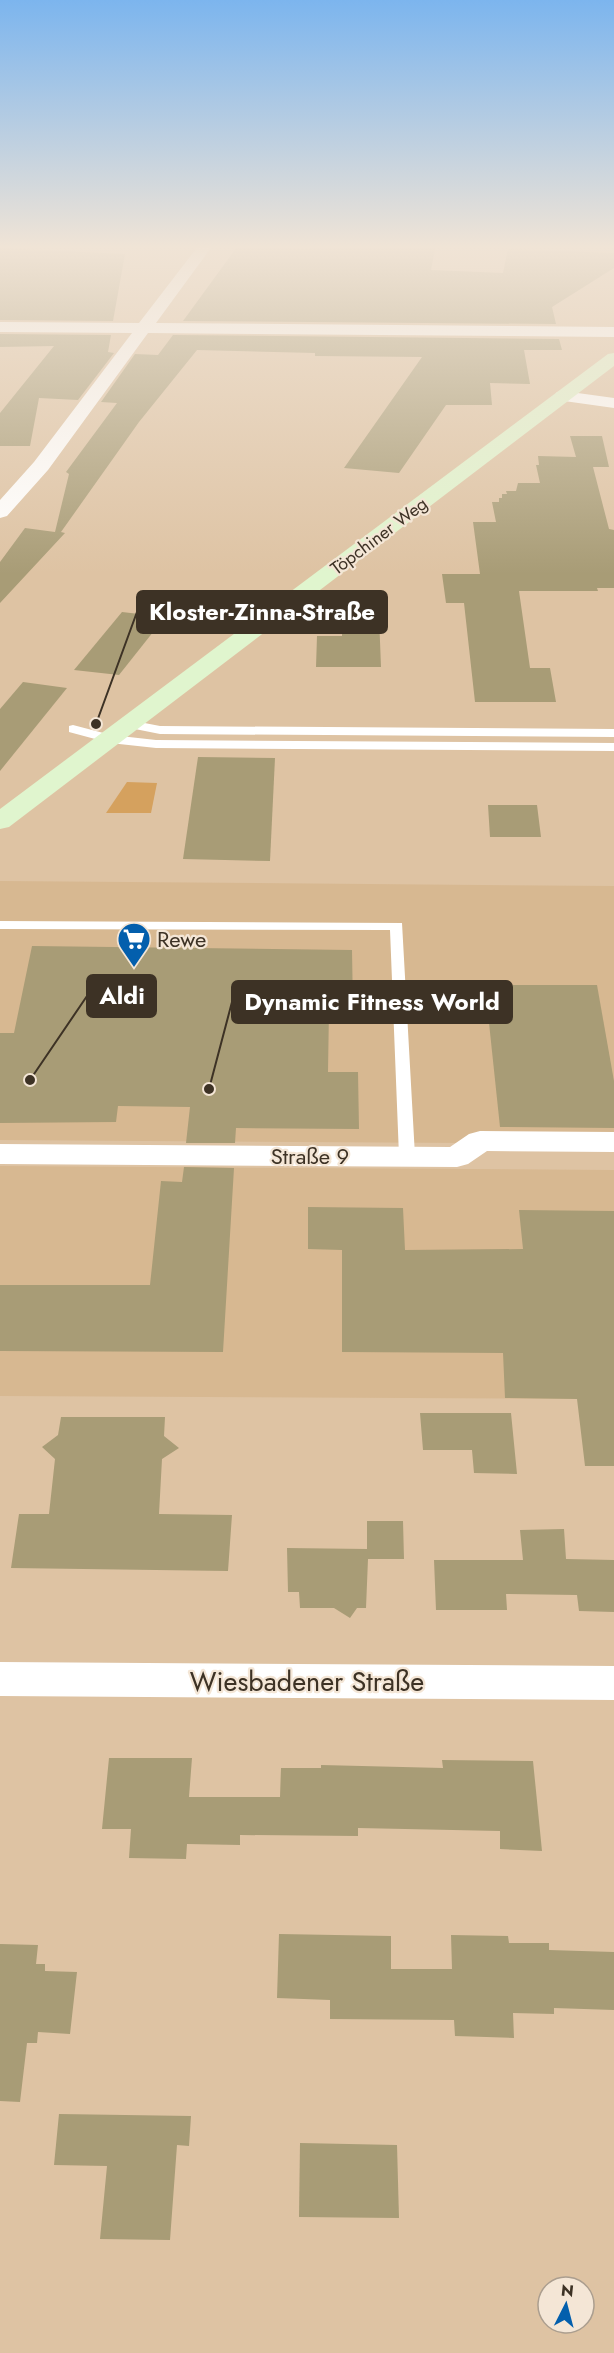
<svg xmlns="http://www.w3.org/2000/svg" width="614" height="2353" font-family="Jost,sans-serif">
<rect width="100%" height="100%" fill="#dec3a3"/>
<g fill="#d7b891">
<polygon points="0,881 614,886 614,1144 0,1140"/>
<polygon points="0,1166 614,1170 614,1399 0,1396"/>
</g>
<polygon fill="#d5a15e" points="127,782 157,783 151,813 106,813"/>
<g fill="#a89c76">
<polygon points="311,245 427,247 435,249 431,270 503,273 508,249 614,253 614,268 552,307 556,324 183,321 237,247 309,249"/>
<polygon points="0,248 125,254 113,321 0,320"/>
<polygon points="0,334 111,335 108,352 114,353 78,400 39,398 30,446 0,446 0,413 54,346 0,347"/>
<polygon points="173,335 559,339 562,350 524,350 530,384 490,383 492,405 446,405 399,473 344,468 422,357 315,356 315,353 197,350 139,422 61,532 65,533 0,603 0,562 25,528 55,532 69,474 66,472 117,403 101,402 135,354 158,355"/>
<polygon points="570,436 602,436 609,467 593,467 609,529 614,530 614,588 597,588 598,591 519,591 530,668 550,668 556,702 475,702 464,603 446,603 442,574 480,574 473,522 496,522 492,502 499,502 499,498 502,498 502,494 507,494 506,491 516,491 518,483 540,483 536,465 539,465 538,456 576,457"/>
<polygon points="122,612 165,617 119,675 74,670"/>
<polygon points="342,616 379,616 381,667 316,667 317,636 342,636"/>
<polygon points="23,682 67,688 0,771 0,709"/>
<polygon points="198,757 275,758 270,861 183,859"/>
<polygon points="488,805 537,805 541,837 490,837"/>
<polygon points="32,946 352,950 353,1009 329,1009 328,1072 358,1072 359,1129 236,1128 235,1143 186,1143 190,1107 118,1106 116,1122 0,1123 0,1033 14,1033"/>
<polygon points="485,985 597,985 614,1081 614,1128 500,1127"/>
<polygon points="184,1167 234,1168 223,1352 0,1351 0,1285 150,1285 161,1181 182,1182"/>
<polygon points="308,1207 403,1208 405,1250 523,1249 519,1210 614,1211 614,1466 585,1466 577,1399 505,1398 503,1353 342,1352 342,1250 308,1249"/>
<polygon points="420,1413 511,1413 517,1474 474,1473 472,1450 423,1450"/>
<polygon points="61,1417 165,1417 164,1436 179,1448 162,1459 159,1514 232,1515 228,1571 11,1568 19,1514 49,1514 55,1459 42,1447 58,1435"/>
<polygon points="367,1521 403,1521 404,1559 368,1559 366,1608 357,1608 350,1618 334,1608 300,1608 299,1592 288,1592 287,1548 367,1549"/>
<polygon points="564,1529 566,1559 614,1560 614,1612 579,1611 577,1595 506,1594 507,1610 436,1610 434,1560 523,1560 520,1530"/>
<polygon points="109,1758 192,1758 189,1797 280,1797 281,1768 321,1768 321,1765 443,1768 442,1760 533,1761 542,1851 500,1849 500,1831 358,1828 358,1836 240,1835 240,1845 187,1844 186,1859 129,1858 131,1829 102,1829"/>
<polygon points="279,1934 391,1936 391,1969 452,1969 451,1935 508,1936 509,1943 549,1943 549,1950 614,1952 614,2010 554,2008 554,2014 513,2013 514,2038 455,2036 454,2020 330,2019 330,2000 277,1998"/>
<polygon points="0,1944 38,1945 36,1964 45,1964 45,1971 77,1972 70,2034 38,2032 37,2043 27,2043 20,2102 0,2101"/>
<polygon points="59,2114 191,2116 189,2146 177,2145 170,2240 100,2239 107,2166 54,2165"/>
<polygon points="300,2143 397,2145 399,2218 299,2217"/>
</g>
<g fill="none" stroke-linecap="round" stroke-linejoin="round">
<g fill="#fff" fill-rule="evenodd">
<polygon points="129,720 160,726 614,729 614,737 160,734 125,727 125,721"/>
<polygon points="73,725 111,735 156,740 614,743 614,751 156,748 110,743 69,732 69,726"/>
<polygon points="0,921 402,923 415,1156 407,1161 399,1156 390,930 0,929"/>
</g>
<g fill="#fff" fill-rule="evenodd">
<polygon points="199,245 213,245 156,323 614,327 614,337 148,333 48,470 7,516 0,518 0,500 34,462 132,333 0,332 0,322 139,323"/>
<polygon points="563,391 614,398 614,408 557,400 554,396 557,392"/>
<polygon points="480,1131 614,1132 614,1152 487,1151 468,1164 457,1167 0,1164 0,1144 450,1147 469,1134"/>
<polygon points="0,1662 614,1666 614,1700 0,1696"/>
</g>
<polygon fill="#e0f5ce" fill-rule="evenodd" points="614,353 614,366 9,827 0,829 0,809 608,354"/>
</g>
<linearGradient id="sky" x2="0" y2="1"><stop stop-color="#7cb5ee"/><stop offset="0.43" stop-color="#f0e4d6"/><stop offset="1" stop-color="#f0e4d6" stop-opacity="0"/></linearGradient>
<rect width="614" height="574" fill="url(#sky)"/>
<defs>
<symbol id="supermarket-pin" viewBox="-11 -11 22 30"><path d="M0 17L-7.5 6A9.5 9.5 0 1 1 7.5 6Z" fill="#035fad" stroke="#f4e6d6"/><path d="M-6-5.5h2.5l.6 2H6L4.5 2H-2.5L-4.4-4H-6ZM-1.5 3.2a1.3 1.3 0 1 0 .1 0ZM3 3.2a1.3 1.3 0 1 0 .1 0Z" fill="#fff"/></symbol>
</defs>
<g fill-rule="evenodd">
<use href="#supermarket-pin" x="115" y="920" width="38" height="52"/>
</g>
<g text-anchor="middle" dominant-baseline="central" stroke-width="4.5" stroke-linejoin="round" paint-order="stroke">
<g font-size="18" fill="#3d3225" stroke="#f4e6d6">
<text transform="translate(379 536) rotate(-37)">Töpchiner Weg</text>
</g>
<g font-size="22" fill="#3d3225" stroke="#f4e6d6" text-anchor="start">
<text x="157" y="939">Rewe</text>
</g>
<g font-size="22" fill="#3d3225" stroke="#f4e6d6">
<text x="310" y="1156">Straße 9</text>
</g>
<g font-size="27" fill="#3d3225" stroke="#f4e6d6">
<text x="307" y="1681">Wiesbadener Straße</text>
</g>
</g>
<path fill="none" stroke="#3d3225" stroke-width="2" d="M96 724L137 612M30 1080L87 996M209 1089L232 1002"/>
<g fill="#3d3225" stroke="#f4e6d6" stroke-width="2">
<circle cx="96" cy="724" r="6"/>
<circle cx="30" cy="1080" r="6"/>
<circle cx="209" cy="1089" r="6"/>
</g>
<g fill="#3d3225" stroke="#3d3225" stroke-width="2">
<rect x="137" y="591" width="250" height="42" rx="6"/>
<rect x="87" y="975" width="69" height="42" rx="6"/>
<rect x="232" y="981" width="280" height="42" rx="6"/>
</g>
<g font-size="24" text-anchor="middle" font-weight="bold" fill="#fff">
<text x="262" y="620">Kloster-Zinna-Straße</text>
<text x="122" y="1004">Aldi</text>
<text x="372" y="1010">Dynamic Fitness World</text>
</g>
<g transform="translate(566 2305) rotate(6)"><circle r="28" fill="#f4e6d6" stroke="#ab9e8f" stroke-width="1.5"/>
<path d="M0-4.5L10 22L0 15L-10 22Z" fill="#035fad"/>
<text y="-9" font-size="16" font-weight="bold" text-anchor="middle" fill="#3d3225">N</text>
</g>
</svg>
